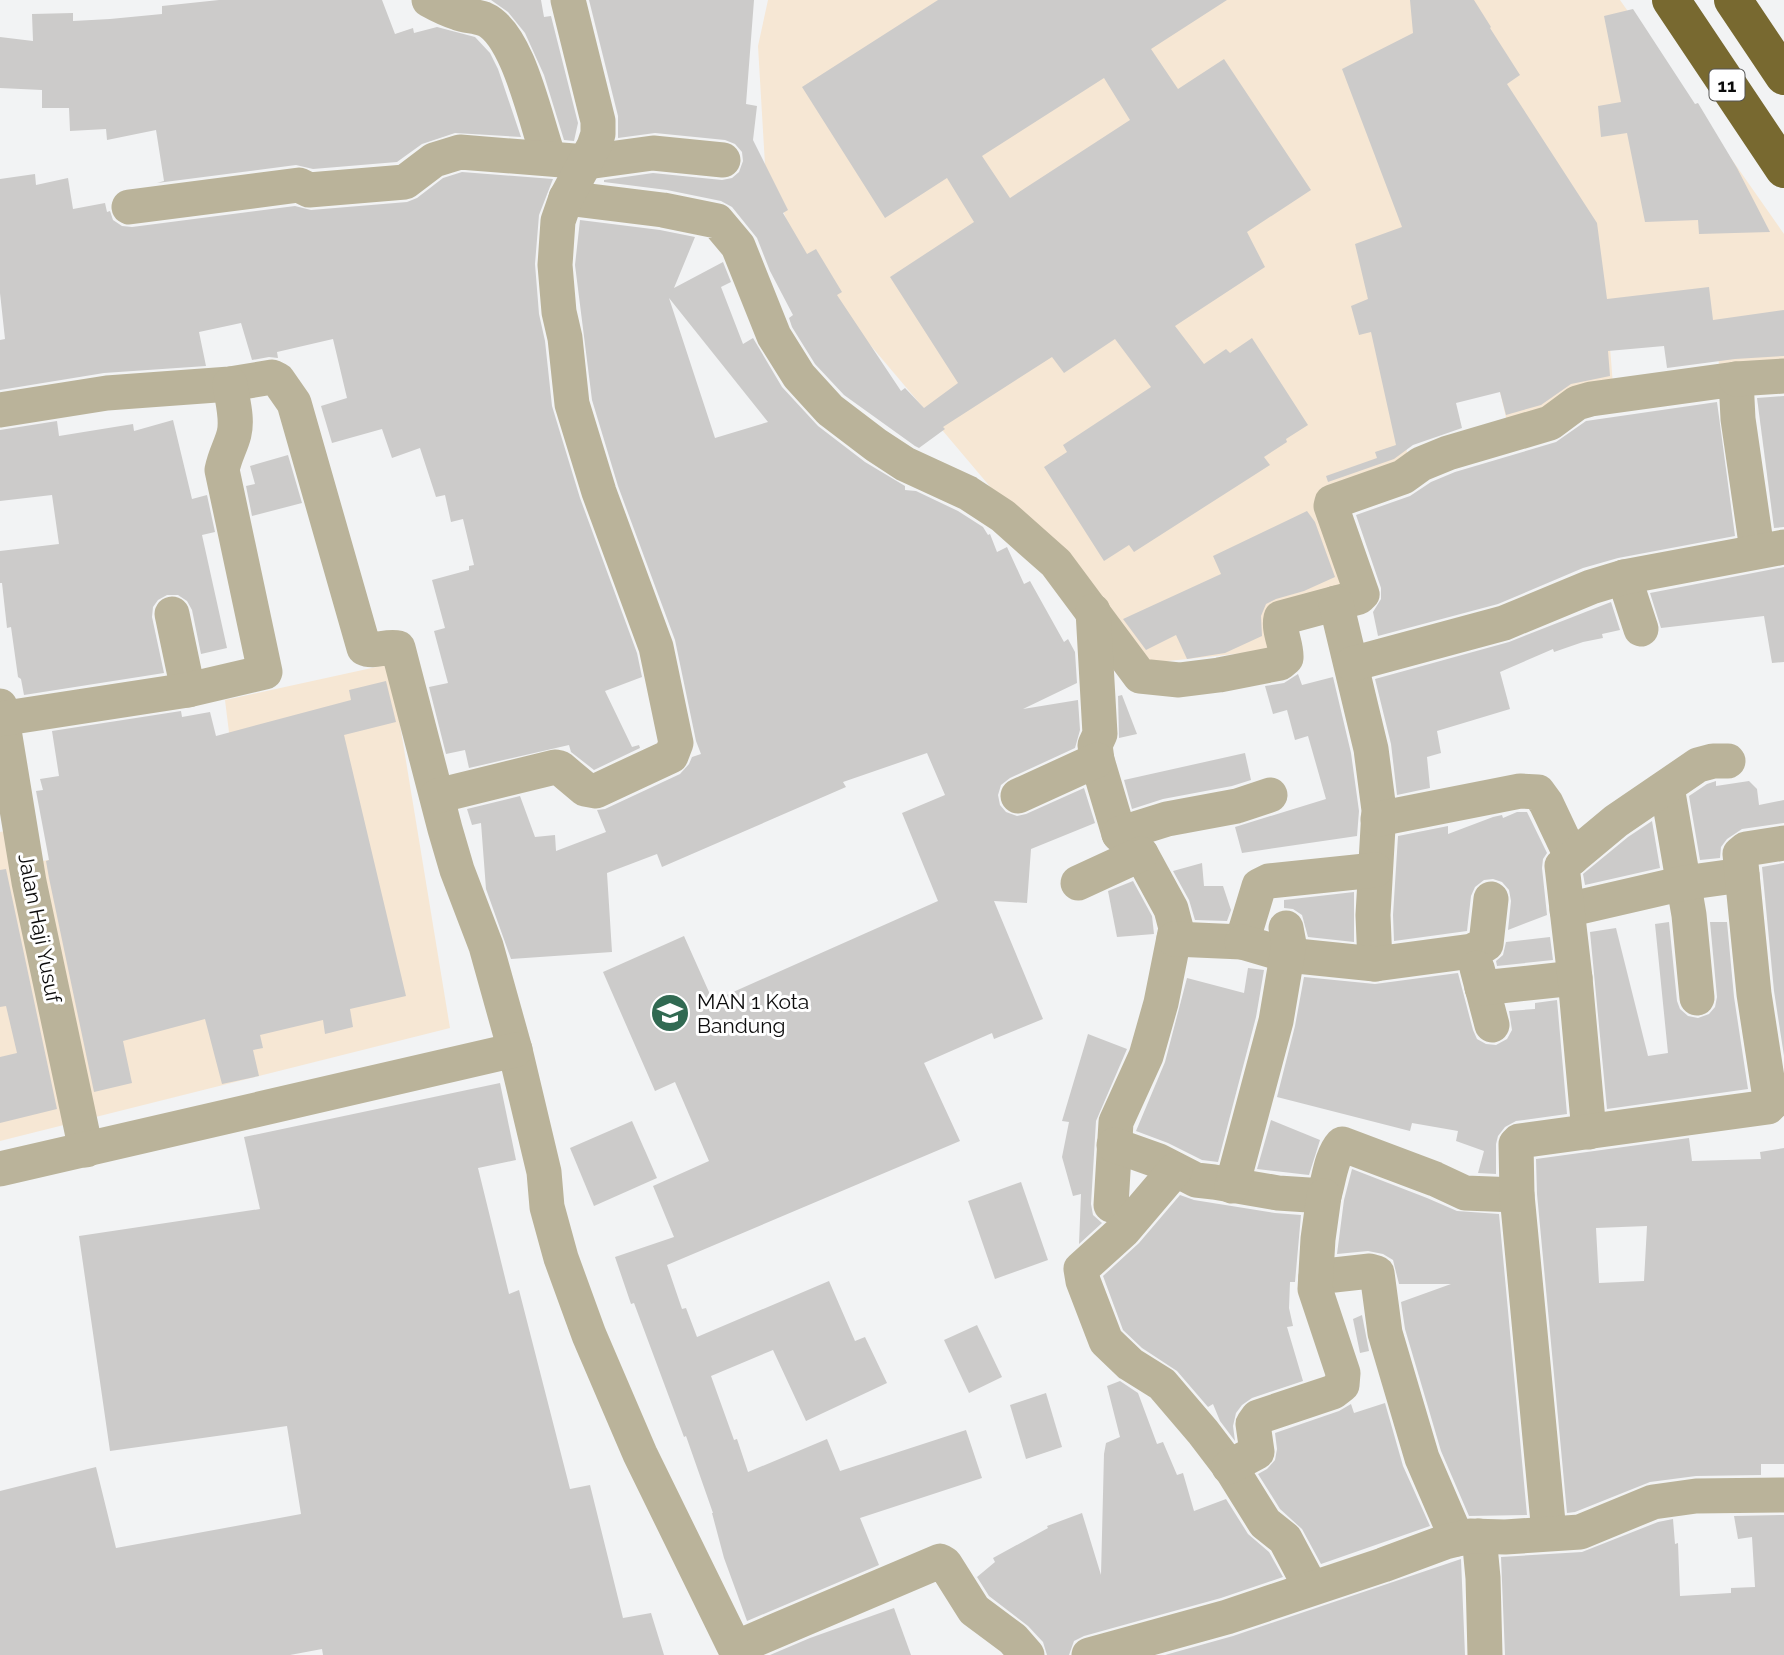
<svg xmlns="http://www.w3.org/2000/svg" width="1784" height="1655" font-family="Raleway,sans-serif">
<rect width="100%" height="100%" fill="#f2f3f4"/>
<g fill="#f6e7d4">
<polygon points="768,0 1620,0 1784,234 1784,366 1721,375 1714,335 1610,347 1613,385 1508,426 1500,392 1391,351 1409,465 1336,487 1357,587 1279,606 1281,649 1140,664 806,269 765,165 758,46"/>
<polygon points="390,664 450,1028 0,1141 0,832 23,827 33,863 240,821 225,700"/>
</g>
<g fill="#cccbca" fill-rule="evenodd">
<polygon points="219,0 382,0 395,34 413,28 414,33 437,27 475,37 490,53 498,69 521,137 455,133 422,144 397,162 313,169 296,165 157,183 164,181 156,130 107,140 106,129 70,131 69,108 42,108 42,90 0,88 0,37 33,41 32,14 73,13 73,21 110,19 162,14 162,6"/>
<polygon points="491,0 541,0 544,17 551,16 578,123 574,141 564,140 544,75 525,33 508,12"/>
<path d="M589,0h165l-8,104 11,2 -4,34 35,70 -5,3 24,41 9,-5 26,43 -5,3 64,96 4,-3 19,20 34,-25 -68,-106 84,-55 -27,-44 -62,40 -83,-131 136,-87h289l-76,49 27,40 46,-30 87,131 -64,42 18,35 -90,59 29,38 22,-15 4,4 22,-15 56,87 -22,14 1,3 -23,15 6,8 -136,87 -5,-7 -25,16 -60,-94 23,-15 -4,-7 88,-58 -36,-48 -51,34 -12,-16 -109,70 2,2 -26,19 -4,-2 -71,-51 -29,-31 -23,-37 -3,-9 4,-3 -23,-44 -13,-33 -25,-31 -11,-6 -54,-11 -63,-8v-2l49,-7 69,7 10,-2 7,-6 4,-11 -1,-9 -7,-8 -10,-4 -70,-7 -37,5v-22zM1104,78l26,42 -120,78 -28,-42z"/>
<polygon points="1410,0 1474,0 1491,27 1490,28 1520,75 1507,84 1597,223 1607,299 1709,287 1713,320 1784,310 1784,356 1735,359 1667,368 1664,346 1608,351 1610,376 1571,384 1541,405 1506,415 1500,392 1456,403 1462,428 1413,445 1394,459 1328,482 1326,476 1377,458 1375,452 1396,445 1371,332 1359,335 1351,306 1368,299 1355,244 1402,227 1342,69 1413,33"/>
<polygon points="1633,9 1695,104 1698,103 1737,168 1770,232 1699,234 1698,220 1645,222 1627,133 1601,137 1598,106 1621,102 1604,16"/>
<polygon points="462,172 553,179 539,215 535,264 539,314 545,341 552,406 580,498 637,653 642,677 605,691 632,747 639,745 640,748 594,770 571,752 569,745 469,768 465,750 446,754 429,687 448,683 434,631 445,628 432,580 469,570 469,566 474,565 463,519 451,522 445,495 436,497 420,448 392,458 382,429 332,443 321,406 347,398 333,339 277,352 278,358 269,357 252,360 241,323 199,332 206,366 104,373 0,390 0,340 5,339 0,293 0,179 35,174 36,185 68,178 73,209 105,203 107,212 110,211 113,220 122,226 132,227 295,206 311,210 407,202 417,198 443,178"/>
<path d="M580,220l80,10 35,7 -21,51 49,-26 8,20 -10,5 22,57 10,-6 29,49 36,39 47,36 40,24v4l11,1 42,20 25,16 5,8 2,-1 7,18 10,-5 17,37 6,-3 34,61 4,-3 7,13 2,31 -54,26 55,-9 2,30 -5,18 -65,30 -9,7 -3,10 2,10 6,7 11,4 9,-2 58,-26 11,35 -64,26 -4,54 -33,-2 49,118 -49,20 -2,-6 -68,30 36,78 -293,124 15,44 4,-1 11,29 132,-56 26,60 10,-4 22,46 -81,38 -33,-71 -62,26 23,64 3,-1 11,33 79,-33 13,32 126,-41 16,48 -122,40 19,47 -132,56 -23,-63 -12,-45h1l-27,-77 -2,1 -50,-134 -3,1 -16,-47 59,-20 -21,-51 56,-25 -34,-79 -20,9 -52,-119 81,-36 29,65 225,-100 -36,-88 43,-18 -18,-42 -84,29 3,5 -184,80 -5,-13 -50,19 5,79 -101,7 -25,-70 -5,-66 -9,2 -5,-16 53,-13 15,41 20,-2 1,16 50,-19 -9,-22 8,-1 75,-35 9,-10 3,-7 9,-3 -5,-13 -21,-101 -57,-154 -26,-86 -17,-135zM669,298l99,124 -53,16z"/>
<polygon points="1784,396 1784,527 1774,528 1757,398"/>
<polygon points="1717,402 1735,536 1618,558 1583,568 1498,604 1378,636 1373,612 1381,599 1381,588 1356,515 1410,496 1431,482 1455,472 1556,442 1586,421"/>
<polygon points="173,420 192,499 207,495 215,532 202,535 227,648 201,654 192,610 187,601 178,595 167,595 158,600 153,607 152,617 164,673 24,695 21,679 18,677 11,627 7,628 2,583 0,583 0,551 59,544 52,495 0,501 0,430 57,421 59,436 133,424 134,431"/>
<polygon points="288,455 302,503 252,516 246,486 255,484 250,466"/>
<polygon points="1307,511 1315,522 1335,577 1304,591 1276,599 1266,604 1261,616 1262,636 1225,653 1187,659 1176,635 1146,650 1123,619 1221,574 1213,556"/>
<polygon points="1784,567 1784,662 1772,663 1764,616 1661,628 1650,593"/>
<polygon points="1611,602 1620,630 1602,634 1603,638 1583,642 1554,652 1553,649 1500,672 1510,709 1437,731 1441,753 1427,757 1430,788 1397,795 1391,744 1375,679 1509,642"/>
<polygon points="1298,674 1302,685 1333,677 1351,753 1359,811 1357,836 1242,853 1235,827 1326,799 1308,736 1295,740 1287,710 1273,714 1265,686 1284,683"/>
<polygon points="386,681 396,722 344,735 406,996 350,1009 353,1027 325,1034 323,1020 260,1035 263,1048 253,1050 259,1076 222,1084 205,1019 123,1041 132,1083 94,1092 49,878 46,861 49,860 36,791 43,790 40,779 59,776 52,731 181,711 182,717 210,712 216,736 351,700 349,690"/>
<polygon points="1122,695 1137,734 1119,738 1118,696"/>
<polygon points="1245,753 1251,780 1232,786 1163,799 1132,809 1124,780"/>
<polygon points="1716,781 1716,786 1749,781 1757,789 1759,805 1784,800 1784,823 1742,829 1727,839 1721,847 1720,858 1700,860 1689,796 1707,784"/>
<polygon points="1517,812 1527,812 1547,853 1543,859 1542,868 1547,915 1508,930 1511,901 1509,890 1502,882 1493,879 1484,880 1475,887 1471,896 1467,931 1394,941 1393,915 1398,836 1448,826 1448,834 1493,817 1502,815 1503,818"/>
<polygon points="1652,821 1660,868 1585,885 1583,874 1628,837"/>
<polygon points="1202,863 1204,886 1223,886 1231,910 1227,921 1195,920 1189,900 1173,871"/>
<polygon points="1784,863 1784,1056 1774,991 1762,867"/>
<polygon points="6,869 57,1109 0,1123 0,1057 17,1053 6,1006 0,1007 0,870"/>
<polygon points="1133,881 1152,916 1154,934 1117,937 1108,891"/>
<polygon points="1354,892 1354,942 1308,937 1302,915 1293,909 1284,908 1284,900"/>
<polygon points="1669,922 1677,1001 1680,1009 1688,1016 1698,1018 1709,1014 1715,1007 1717,997 1710,922 1727,922 1734,997 1748,1089 1607,1109 1590,932 1616,928 1648,1056 1668,1053 1655,924"/>
<polygon points="1550,937 1553,960 1497,966 1496,961 1503,955 1506,942"/>
<polygon points="1248,968 1264,970 1256,1017 1218,1162 1202,1160 1168,1143 1136,1131 1165,1062 1187,978 1244,993"/>
<polygon points="1458,973 1473,1030 1477,1039 1486,1044 1496,1045 1507,1039 1512,1030 1509,1011 1535,1009 1535,1003 1557,1000 1567,1114 1516,1121 1505,1127 1498,1136 1496,1144 1496,1174 1478,1173 1484,1151 1456,1141 1458,1131 1412,1123 1410,1131 1277,1097 1295,1026 1304,977 1375,984"/>
<polygon points="1088,1034 1127,1049 1096,1121 1091,1204 1093,1215 1102,1223 1079,1244 1081,1194 1073,1196 1062,1157 1069,1122 1062,1121"/>
<polygon points="500,1083 516,1160 478,1168 509,1294 519,1290 570,1489 590,1485 623,1618 651,1613 664,1655 323,1655 322,1649 290,1655 0,1655 0,1491 96,1467 116,1548 301,1514 287,1426 110,1451 79,1236 260,1209 244,1137"/>
<polygon points="1271,1120 1320,1140 1309,1175 1257,1169"/>
<polygon points="632,1121 657,1178 594,1206 570,1148"/>
<path d="M1689,1138l3,23 69,-2 -1,-7 24,-4v316h-23v11l-65,1 -46,6 -75,30 -8,1 -30,-319 -1,-35zM1647,1226l-3,55 -45,2 -3,-55z"/>
<polygon points="1352,1169 1427,1198 1457,1211 1499,1214 1527,1515 1469,1516 1441,1451 1405,1329 1401,1302 1451,1284 1399,1284 1393,1260 1383,1254 1368,1251 1337,1254 1344,1200"/>
<polygon points="1021,1182 1048,1260 995,1279 968,1201"/>
<polygon points="1180,1195 1194,1200 1275,1213 1301,1215 1295,1282 1290,1282 1289,1308 1293,1326 1287,1327 1303,1381 1252,1398 1242,1405 1236,1413 1233,1426 1235,1441 1220,1421 1213,1404 1208,1407 1177,1371 1142,1348 1123,1330 1103,1276 1139,1243"/>
<polygon points="1362,1315 1369,1351 1360,1353 1353,1319"/>
<polygon points="977,1325 1002,1377 969,1393 944,1340"/>
<polygon points="1120,1381 1138,1393 1157,1444 1163,1442 1177,1475 1183,1473 1194,1511 1226,1499 1248,1534 1269,1552 1283,1577 1221,1598 1084,1636 1074,1641 1069,1655 1047,1655 1043,1642 1028,1626 989,1596 977,1577 995,1562 993,1558 1048,1528 1047,1526 1082,1513 1101,1575 1104,1454 1106,1443 1120,1437 1107,1386"/>
<polygon points="1046,1393 1062,1447 1026,1459 1010,1405"/>
<polygon points="1385,1403 1403,1466 1430,1526 1321,1564 1302,1529 1280,1509 1258,1474 1267,1469 1275,1460 1277,1449 1275,1433 1339,1411 1351,1404 1354,1413"/>
<polygon points="1784,1515 1784,1655 1505,1655 1501,1557 1582,1552 1658,1522 1673,1519 1675,1544 1678,1543 1680,1596 1731,1593 1731,1588 1755,1587 1752,1537 1738,1539 1734,1516"/>
<polygon points="1461,1559 1465,1655 1165,1655 1233,1636"/>
<polygon points="894,1608 911,1655 770,1655 810,1638"/>
</g>
<g fill="none" stroke-linecap="round" stroke-linejoin="round">
<g stroke="#bab39a" stroke-width="35">
<path d="M429,0c9,5 19,10 29,13 8,3 18,3 26,6 35,15 52,105 65,139"/>
<path d="M566,198l97,12 54,11 21,25 36,90 25,40 31,34 46,35 29,19 63,29 35,23 53,47 84,113 39,4 40,-5 61,-12 6,-5c1,-13 -8,-27 -5,-40l78,-21 3,-3 -31,-88 1,-4 71,-25 18,-13 27,-11 102,-30 27,-20 14,-4 145,-20 2,40 19,131"/>
<polyline points="129,207 299,185 309,190 405,182 434,160 460,152 587,162 653,153 723,160"/>
<polyline points="1736,379 1784,376"/>
<path d="M0,410l107,-17 123,-9 42,-7 6,3 16,23 70,245c10,5 23,-3 34,0l47,181 12,41 29,76 29,104 29,122 3,35 14,51 28,77 51,119 94,192 13,-3 193,-82 5,3 29,46 39,29 14,16"/>
<polyline points="1624,577 1641,629"/>
<polyline points="1336,603 1371,749 1379,810 1373,915 1375,964"/>
<polyline points="1093,611 1100,734 1095,745 1097,760 1119,834 1141,854 1171,909 1176,928 1161,1003 1146,1056 1116,1122 1111,1205"/>
<polyline points="172,614 188,690"/>
<polyline points="1352,664 1504,623 1591,587 1624,577 1784,547"/>
<polyline points="0,706 29,882 86,1150"/>
<path d="M0,719l188,-29 77,-18 -43,-202c3,-15 9,-24 12,-36 4,-16 -2,-34 -4,-50"/>
<polyline points="1667,787 1689,915 1697,998"/>
<polyline points="437,796 555,767 560,768 585,789 596,791 671,756 676,743 656,647 599,492 572,404 565,338 559,312 555,265 558,221 566,198 594,146 598,134 598,121 568,0"/>
<polyline points="1018,796 1097,760"/>
<polyline points="1378,819 1520,791 1538,792 1546,803 1572,858"/>
<polyline points="1119,834 1167,819 1237,806 1270,795"/>
<polyline points="1078,883 1141,854"/>
<polyline points="1567,910 1684,883 1742,875"/>
<polyline points="1174,939 1242,942 1259,886 1269,881 1375,870"/>
<polyline points="1242,942 1287,955 1375,964 1472,951 1486,944 1491,899"/>
<polyline points="1477,968 1492,1025"/>
<polyline points="1482,988 1575,978"/>
<polyline points="1589,1132 1575,978 1562,866 1616,821 1698,765 1713,761 1728,761"/>
<path d="M1114,1145l45,16 37,19 18,2 64,11 46,3c5,-16 7,-40 18,-52l93,35 30,14 52,2"/>
<polyline points="0,1169 515,1050"/>
<polyline points="1175,1170 1124,1230 1081,1269 1083,1281 1106,1341 1130,1364 1162,1384 1203,1432 1232,1470 1265,1523 1285,1539 1311,1588"/>
<polyline points="1232,1186 1276,1021 1289,944 1286,928"/>
<polyline points="1316,1277 1370,1271 1377,1273 1385,1333 1422,1458 1457,1539"/>
<polyline points="1229,1467 1257,1452 1253,1424 1258,1417 1333,1392 1342,1385 1343,1373 1315,1289 1318,1239 1324,1196"/>
<polyline points="1549,1533 1517,1195 1516,1144 1519,1141 1768,1107 1771,1104 1754,994 1740,854 1746,849 1784,843"/>
<polyline points="1479,1536 1483,1578 1485,1655"/>
<polyline points="1089,1655 1227,1617 1383,1565 1445,1542 1470,1536 1505,1537 1580,1532 1653,1502 1696,1496 1784,1495"/>
</g>
<g stroke="#786930" stroke-width="38">
<polyline points="1671,0 1784,169"/>
<polyline points="1733,0 1784,76"/>
</g>
</g>
<defs>
<symbol id="school-disc" viewBox="-11 -11 22 22"><circle r="9.5" fill="#316a52" stroke="#fff"/><path d="M0-5L7-2L0 1L-7-2ZM-4 1L0 2.5L4 1V4Q0 6-4 4Z" fill="#fff"/></symbol>
</defs>
<g fill-rule="evenodd">
<use href="#school-disc" x="648" y="991" width="44" height="44"/>
</g>
<g text-anchor="middle" dominant-baseline="central" stroke-width="6" stroke-linejoin="round" paint-order="stroke">
<rect fill="#fff" stroke="#555" stroke-width="2" x="1709.5" y="69.5" width="35" height="31" rx="5"/>
<g font-size="19" font-weight="bold" fill="#0c0c0c">
<text x="1727" y="85">11</text>
</g>
<g font-size="21" fill="#0c0c0c" stroke="#fff">
<text transform="translate(40 928) rotate(79)">Jalan Haji Yusuf</text>
</g>
<g font-size="21" fill="#0c0c0c" stroke="#fff" text-anchor="start">
<text x="697" y="1001">MAN 1 Kota<tspan x="697" dy="24">Bandung</tspan></text>
</g>
</g>
</svg>
